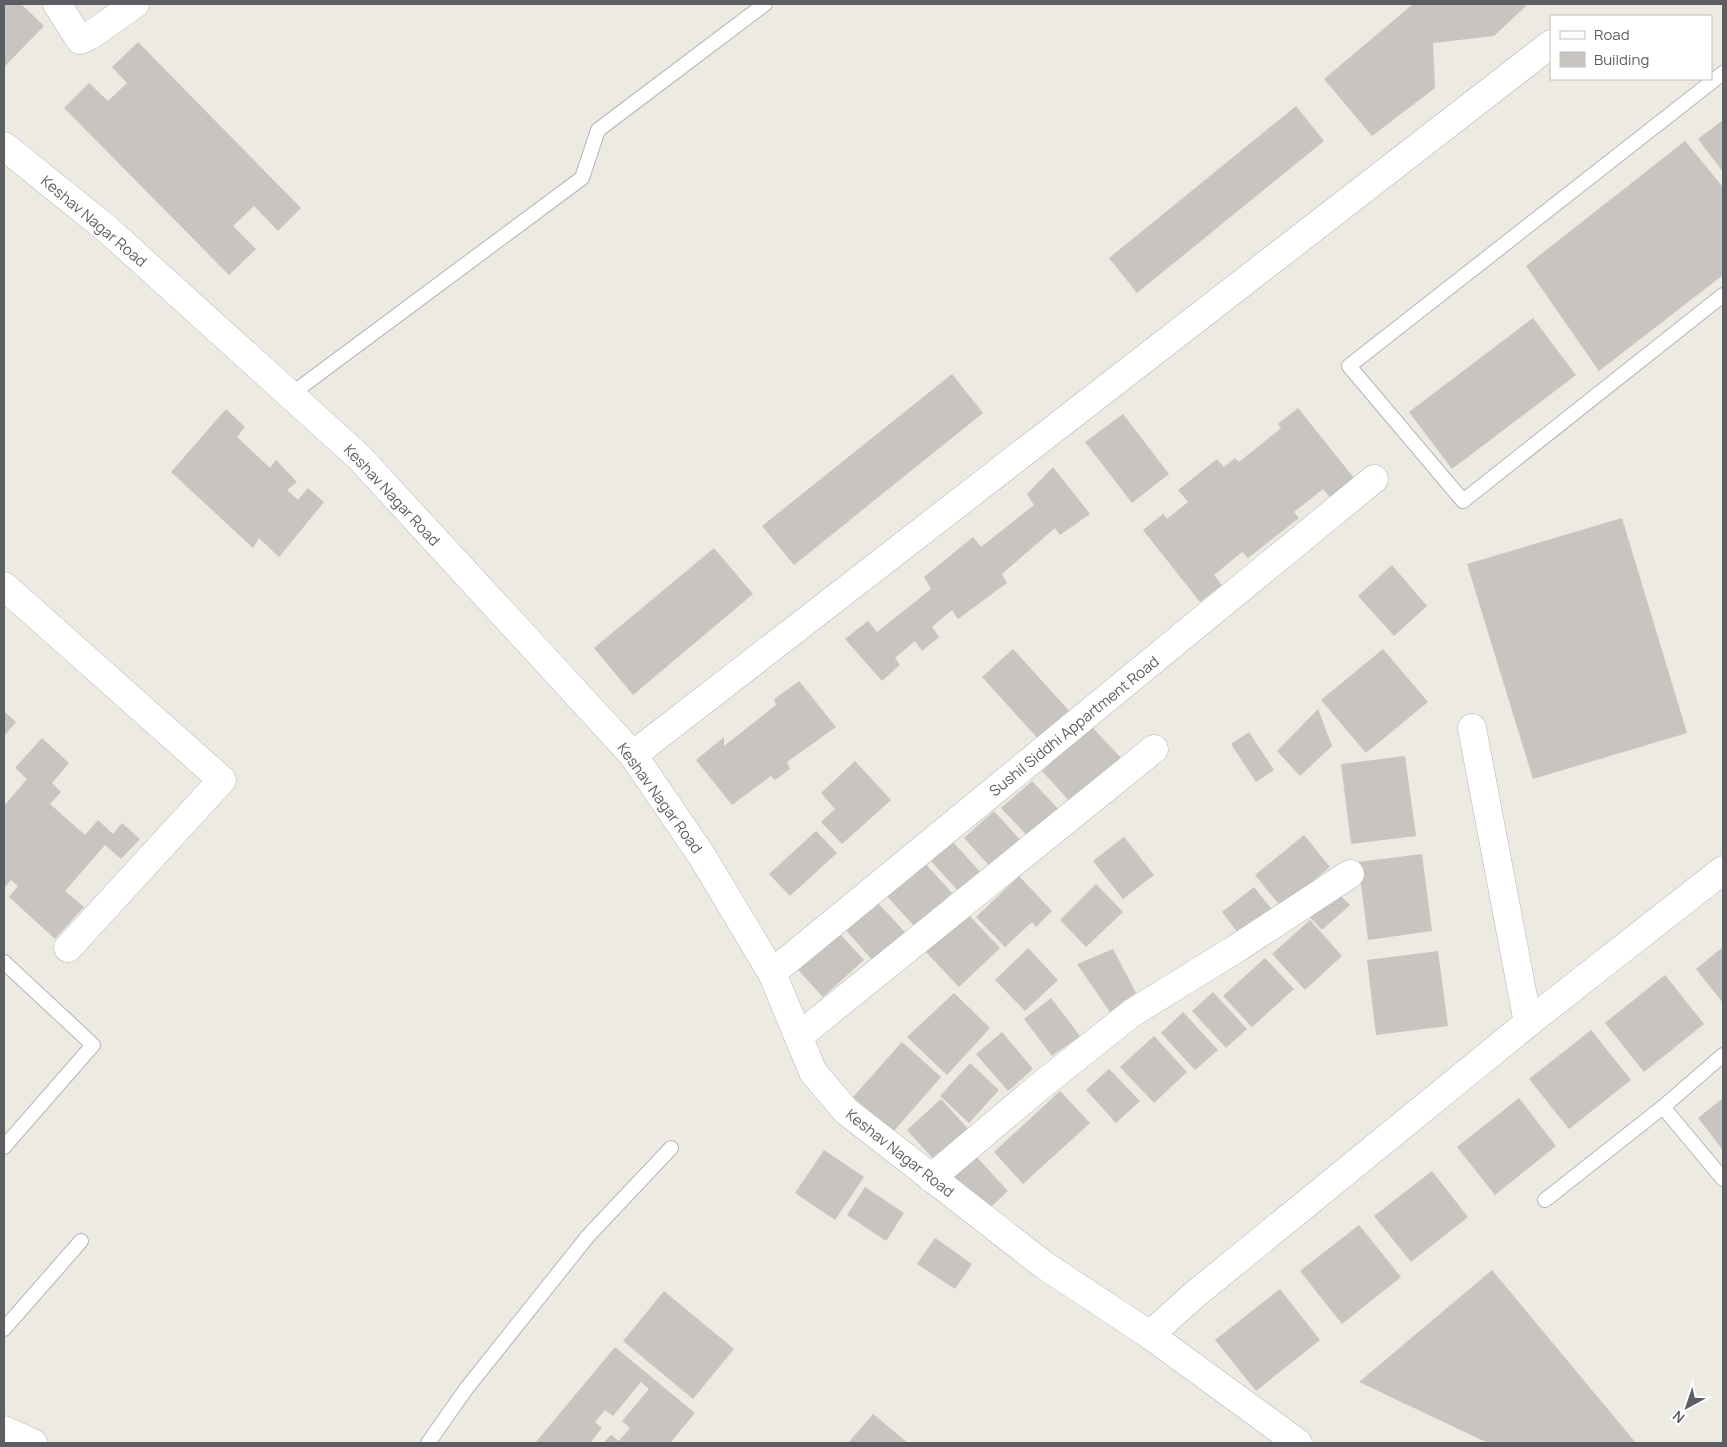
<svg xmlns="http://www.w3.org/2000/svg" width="1727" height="1447" font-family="Manrope,sans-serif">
<rect width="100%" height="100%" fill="#edeae2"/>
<g fill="#c8c5c0">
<polygon points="4,4 21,4 44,26 4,67"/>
<polygon points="1413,4 1528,4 1494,36 1433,43 1435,88 1372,136 1324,79"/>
<polygon points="138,42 301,208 278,231 254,206 233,226 256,249 229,275 64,108 89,83 108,101 127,83 112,67"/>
<polygon points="1296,106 1324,141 1137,293 1109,258"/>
<polygon points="1723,120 1723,172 1698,139"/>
<polygon points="1685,141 1723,187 1723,275 1599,371 1526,266"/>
<polygon points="1533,318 1576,375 1452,469 1409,412"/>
<polygon points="952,374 983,413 794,565 762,526"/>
<polygon points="1298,408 1354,478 1330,497 1323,489 1294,512 1299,518 1248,558 1242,552 1214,575 1222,585 1200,602 1143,530 1163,514 1167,519 1188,502 1178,490 1217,459 1224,467 1235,458 1239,462 1281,428 1278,424"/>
<polygon points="226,409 245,427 237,437 270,468 276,460 297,482 287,490 298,500 308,488 324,502 279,557 259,538 253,548 171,472"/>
<polygon points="1123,414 1169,474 1132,503 1085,442"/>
<polygon points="1053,467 1090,514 1060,535 1055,528 1002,574 1007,583 958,619 952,610 932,627 939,637 922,651 915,641 895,658 900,665 882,681 845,639 868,621 877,632 931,589 924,577 973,537 981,547 1034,505 1027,494"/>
<polygon points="1622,518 1687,733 1533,779 1467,564"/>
<polygon points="714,548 753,594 633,695 594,648"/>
<polygon points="1392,565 1427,606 1394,636 1358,596"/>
<polygon points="1013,649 1072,714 1041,742 982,677"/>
<polygon points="1383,649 1428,702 1366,753 1321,700"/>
<polygon points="799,681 836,727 787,762 790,769 775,780 771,776 732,805 696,760 724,737 724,746 776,705 774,699"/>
<polygon points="1318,709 1332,746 1300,776 1277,751"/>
<polygon points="4,711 16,722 4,736"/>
<polygon points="1091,726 1122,759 1072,804 1042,771"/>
<polygon points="1249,732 1274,770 1256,782 1231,744"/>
<polygon points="42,738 69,763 52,783 61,792 50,804 85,835 98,820 113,834 122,823 140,839 121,859 105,845 65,891 84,907 55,939 9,897 18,886 11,880 4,888 4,806 27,779 15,768"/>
<polygon points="1405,756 1416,836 1351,844 1341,764"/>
<polygon points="855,761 891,800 842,844 821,822 835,809 821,793"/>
<polygon points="1032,781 1066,817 1035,844 1001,808"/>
<polygon points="994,811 1023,843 993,870 964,838"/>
<polygon points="816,831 837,853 790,896 769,874"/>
<polygon points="1304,835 1330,867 1281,907 1255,875"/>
<polygon points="1124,837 1154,875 1123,899 1093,861"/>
<polygon points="952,841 982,874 960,893 931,861"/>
<polygon points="1422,854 1432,931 1368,940 1358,862"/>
<polygon points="922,860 952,893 915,927 885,894"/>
<polygon points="1019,876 1052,911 1036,927 1032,922 1005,947 976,917"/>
<polygon points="1096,884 1123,912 1086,947 1060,920"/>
<polygon points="1254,887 1274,912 1241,937 1222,912"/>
<polygon points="1336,891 1350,905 1322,930 1309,916"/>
<polygon points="876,901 906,933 874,962 845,929"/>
<polygon points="968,914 1000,948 959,987 926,952"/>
<polygon points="1310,920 1342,956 1305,990 1272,954"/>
<polygon points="839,933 864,960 823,997 798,970"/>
<polygon points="1723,947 1723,1003 1696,969"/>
<polygon points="1028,948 1058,980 1025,1011 995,980"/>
<polygon points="1113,949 1136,993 1110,1012 1077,964"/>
<polygon points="1438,951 1448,1026 1376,1035 1367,960"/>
<polygon points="1265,958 1294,989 1252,1027 1223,996"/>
<polygon points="1665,975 1704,1024 1644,1072 1605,1023"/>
<polygon points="1213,992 1247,1029 1226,1048 1192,1011"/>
<polygon points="954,993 990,1028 947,1075 907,1037"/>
<polygon points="1051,998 1080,1036 1052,1056 1024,1019"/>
<polygon points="1183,1012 1218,1050 1195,1070 1161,1033"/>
<polygon points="1591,1030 1631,1080 1569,1129 1529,1079"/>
<polygon points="1002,1032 1033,1069 1008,1091 976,1054"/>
<polygon points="1154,1036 1187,1072 1154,1103 1120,1067"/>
<polygon points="902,1042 941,1077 893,1132 853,1097"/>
<polygon points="970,1063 999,1090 969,1123 940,1096"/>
<polygon points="1109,1069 1140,1101 1116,1123 1086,1090"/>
<polygon points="1060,1091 1090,1123 1023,1184 994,1152"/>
<polygon points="1519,1098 1556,1146 1495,1195 1457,1147"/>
<polygon points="1723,1098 1723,1150 1698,1118"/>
<polygon points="941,1099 969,1130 935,1161 907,1130"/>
<polygon points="824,1150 864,1177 835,1220 795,1193"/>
<polygon points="972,1152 1008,1191 982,1215 946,1176"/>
<polygon points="1432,1171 1468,1217 1411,1262 1374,1216"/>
<polygon points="865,1187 904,1213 886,1241 847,1215"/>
<polygon points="1359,1225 1401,1277 1342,1324 1300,1271"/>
<polygon points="935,1238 972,1264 955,1289 917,1264"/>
<polygon points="1492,1270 1636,1443 1488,1443 1359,1382"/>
<polygon points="1280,1289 1320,1340 1256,1391 1215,1340"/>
<polygon points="664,1291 734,1349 693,1399 623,1341"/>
<polygon points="615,1347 695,1413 670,1443 603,1443 611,1435 619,1441 630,1428 622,1421 649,1389 641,1382 613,1416 605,1410 595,1422 602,1428 590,1443 535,1443"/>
<polygon points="873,1414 908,1443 848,1443"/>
</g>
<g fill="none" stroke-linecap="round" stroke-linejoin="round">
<defs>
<g id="lane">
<polyline points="1723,73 1349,366 1463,501 1723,295"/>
<polyline points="290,395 582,178 598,130 765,4"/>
<polyline points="4,962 93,1045 4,1147"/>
<polyline points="1663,1107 1723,1179"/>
<polyline points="1545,1200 1663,1107 1723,1055"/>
<polyline points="4,1329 81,1241"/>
<polyline points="428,1443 466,1389 588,1236 671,1148"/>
</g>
<g id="street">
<polyline points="57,4 80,40 91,35 135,4"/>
<polyline points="4,586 222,780 68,948"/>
<polyline points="1472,728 1528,1023"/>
<polyline points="633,755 1551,44"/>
<polyline points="772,973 1374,479"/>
<polyline points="799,1036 1154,749"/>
<polyline points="931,1178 1039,1087 1132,1013 1234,950 1350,874"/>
<polyline points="1150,1335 1193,1296 1528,1023 1723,870"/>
</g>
<g id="secondary">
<polyline points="4,146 107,229 359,457 633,755 702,856 772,973 813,1072 846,1111 1044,1265 1150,1335 1298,1443"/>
<polyline points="4,1430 33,1443"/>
</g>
</defs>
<use href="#lane" stroke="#b3b5b9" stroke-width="16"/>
<use href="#street" stroke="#b3b5b9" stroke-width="29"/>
<use href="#secondary" stroke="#b4b7bc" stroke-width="29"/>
<use href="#lane" stroke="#fff" stroke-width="14"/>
<use href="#street" stroke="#fff" stroke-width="28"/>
<use href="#secondary" stroke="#fff" stroke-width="28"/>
</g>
<g text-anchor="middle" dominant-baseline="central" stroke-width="4" stroke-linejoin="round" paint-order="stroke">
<g font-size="15" fill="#5b5e62" stroke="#fff">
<text transform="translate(94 221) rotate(40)">Keshav Nagar Road</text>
<text transform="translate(392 495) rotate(47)">Keshav Nagar Road</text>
<text transform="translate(1074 726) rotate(-39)">Sushil Siddhi Appartment Road</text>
<text transform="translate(660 798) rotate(54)">Keshav Nagar Road</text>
<text transform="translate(900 1153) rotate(38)">Keshav Nagar Road</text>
</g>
</g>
<rect width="1727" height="1447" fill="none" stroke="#5b5e62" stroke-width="10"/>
<rect x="1550" y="15" width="162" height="65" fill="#ffffff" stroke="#bdbfc0"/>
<rect x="1560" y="31" width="25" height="8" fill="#ffffff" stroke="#bdbfc0"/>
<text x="1594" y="40" font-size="15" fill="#5b5e62">Road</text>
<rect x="1560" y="52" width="25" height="15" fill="#c8c5c0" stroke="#bdbfc0"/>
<text x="1594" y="65" font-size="15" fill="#5b5e62">Building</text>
<g transform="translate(1687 1407) rotate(220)" stroke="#ffffff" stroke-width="4" paint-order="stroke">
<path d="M0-4L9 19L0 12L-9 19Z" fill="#5b5e62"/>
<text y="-8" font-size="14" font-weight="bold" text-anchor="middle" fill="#5b5e62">N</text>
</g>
</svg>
